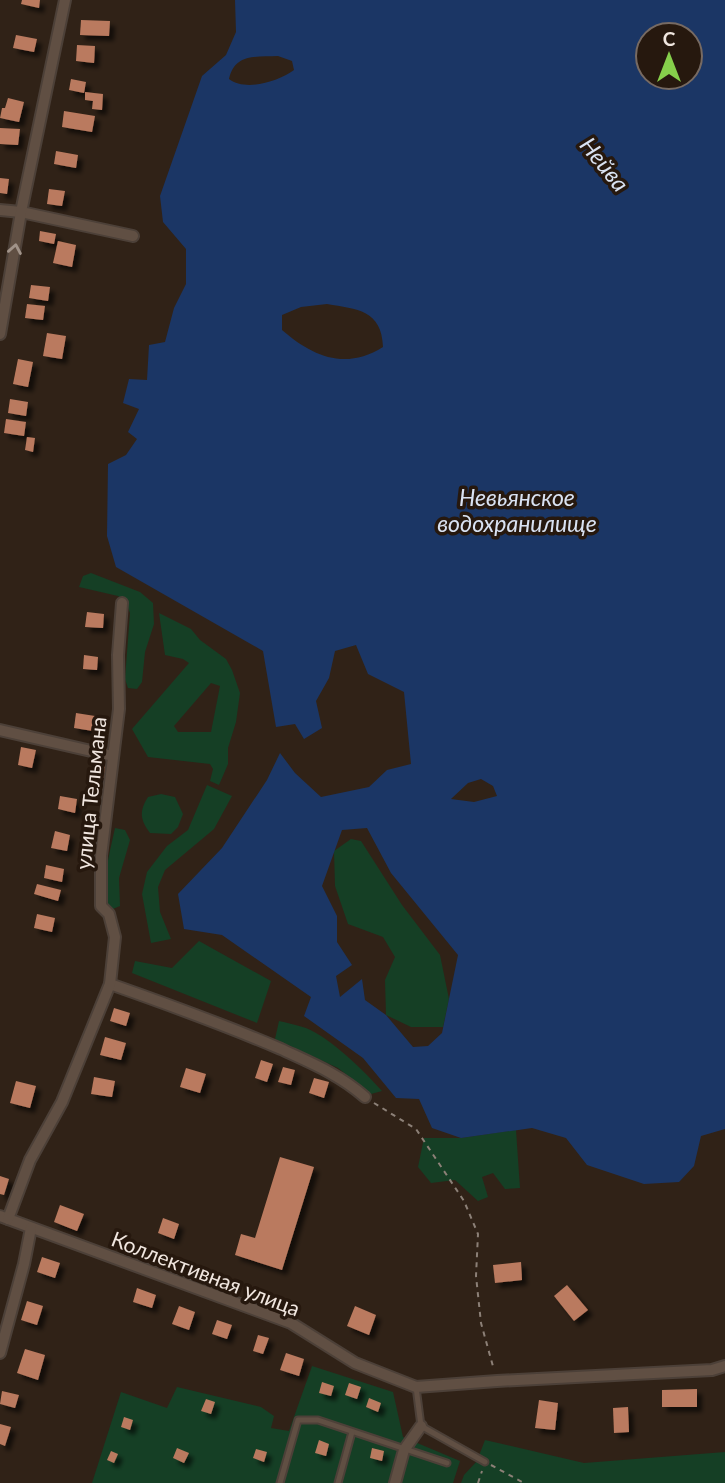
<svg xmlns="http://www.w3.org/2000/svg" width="725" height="1483" font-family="Lato,sans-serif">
<defs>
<filter id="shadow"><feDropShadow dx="5" dy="5" stdDeviation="2" flood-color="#0009"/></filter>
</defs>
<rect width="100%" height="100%" fill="#302217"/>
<g fill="#153f25" fill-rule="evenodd">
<polygon points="91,573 140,592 153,603 154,624 145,652 142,682 137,689 128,688 125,679 130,613 126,602 118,596 79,587 83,576"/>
<path d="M159,613l32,16 9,11 26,19 6,11 8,23 -4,29 -8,26v16l-9,21 -9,-4 3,-12 -3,-5 -62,-7 -16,-28 57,-66 -6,-4 -18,-4zM211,683l9,3 -9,46h-33l-4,-6z"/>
<polygon points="207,785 232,796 214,829 165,870 158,887 160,912 171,939 151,943 142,894 147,872 167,846 188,830"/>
<path d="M161,794l14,3 8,17 -5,13 -7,7 -21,-1c-10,-13 -11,-22 -2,-36z"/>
<path d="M115,828l10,2 5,10 -11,38 1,28 -12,5c-7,-28 1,-55 7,-83z"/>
<polygon points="351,839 361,841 402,905 440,955 449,999 443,1027 411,1027 386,1015 385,980 395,957 383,937 348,924 335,886 334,851"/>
<polygon points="199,941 271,981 257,1023 132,973 135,961 172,968"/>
<path d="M279,1021c9,2 18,4 27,7 26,11 57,42 76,63l-11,3 -33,-26 -63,-29z"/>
<polygon points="516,1130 520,1188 505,1189 493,1173 482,1177 488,1197 478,1201 455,1180 431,1183 418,1167 424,1138 461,1138"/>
<polygon points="312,1366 393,1392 403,1437 460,1461 453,1483 92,1483 121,1392 167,1408 177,1387 261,1407 274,1416 271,1428 289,1431"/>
<polygon points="485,1440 584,1463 725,1452 725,1483 461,1483 464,1475 477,1461"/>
</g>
<path fill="#1b3665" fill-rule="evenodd" d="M235,0h490v1129l-24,7 -7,30 -15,16 -35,2 -57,-19 -21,-27 -34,-10 -71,10 -29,-10 -13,-29 -23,-1 -33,-40 -59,-42 7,-19 -89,-62 -38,-6 -6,-35 44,-46 45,-68 13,-27 15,20 26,24 48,-10 18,-17 24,-6 -7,-72 -36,-18 -12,-29 -21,6 -6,27 -13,23 6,27 -18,11 -9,-15 -19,3 -13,-76 -147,-84 -9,-31 1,-72 18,-9 11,-16 -9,-7 11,-23 -16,-6 6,-24 18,1 2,-35 16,-3 9,-34 12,-24v-35l-23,-27 -3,-26 42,-120 24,-21 10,-23zM648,35h42v42h-42zM278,56l14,5 2,9c-15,11 -48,22 -65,9 6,-26 27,-22 49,-23zM327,304c30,5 55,6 56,43 -38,24 -71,9 -101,-17v-15l19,-8zM481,779l12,7 4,10 -23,6 -23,-3 17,-16zM367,828l24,45 67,82 -16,78 -14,13 -15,1 -27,-32 -21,-15 -3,-21 -22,18 -4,-21 16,-11 -15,-23v-26l-15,-30 20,-56z"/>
<g fill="#ba7a5f" filter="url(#shadow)">
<polygon points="22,0 40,0 39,8 21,4"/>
<polygon points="81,20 110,21 109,36 80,35"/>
<polygon points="16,35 37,39 34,52 13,48"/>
<polygon points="77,45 95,46 94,63 76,61"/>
<polygon points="71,79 86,82 84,93 69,90"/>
<polygon points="85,92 103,94 102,110 92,109 93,101 85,100"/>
<polygon points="8,98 24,102 19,122 0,118 2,108 5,108"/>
<polygon points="64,111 95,116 92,132 62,127"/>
<polygon points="0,128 20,129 18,145 0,144"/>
<polygon points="56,151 78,155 76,168 54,164"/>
<polygon points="0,178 9,179 7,194 0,193"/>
<polygon points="49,189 65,191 62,206 47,204"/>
<polygon points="40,231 56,234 54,244 39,241"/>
<polygon points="58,241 76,245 72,267 53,263"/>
<polygon points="31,285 50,287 48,301 29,298"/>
<polygon points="27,304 45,306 43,320 25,318"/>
<polygon points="47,333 66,336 62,359 43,356"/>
<polygon points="18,359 33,362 28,387 13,384"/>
<polygon points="10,399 28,402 26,416 8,413"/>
<polygon points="6,419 26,422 24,436 4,433"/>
<polygon points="27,437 35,438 33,452 25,450"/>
<polygon points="87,612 104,614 103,628 85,627"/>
<polygon points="84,655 98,657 97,670 83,669"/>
<polygon points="76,713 95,716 93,731 74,728"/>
<polygon points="21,747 36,750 32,768 18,765"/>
<polygon points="93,765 106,767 104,778 91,776"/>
<polygon points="60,796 77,799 75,813 58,809"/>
<polygon points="55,831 70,835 67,851 51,848"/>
<polygon points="46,865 64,869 62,882 44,878"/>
<polygon points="37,884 61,890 58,901 34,894"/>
<polygon points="37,914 55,918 52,932 34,928"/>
<polygon points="114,1008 130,1013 126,1026 110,1021"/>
<polygon points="105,1037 126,1043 121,1060 100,1055"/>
<polygon points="261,1060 273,1064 267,1082 255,1078"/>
<polygon points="283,1067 295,1070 291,1085 278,1082"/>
<polygon points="186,1068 206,1074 200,1093 180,1087"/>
<polygon points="94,1077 115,1081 112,1097 91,1094"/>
<polygon points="314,1078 329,1082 324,1098 309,1093"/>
<polygon points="16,1081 36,1086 30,1108 10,1103"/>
<polygon points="280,1157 314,1167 282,1270 235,1255 241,1234 255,1238"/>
<polygon points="0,1176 9,1179 4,1195 0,1194"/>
<polygon points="60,1205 84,1214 77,1231 54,1222"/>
<polygon points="163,1218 179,1224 174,1239 158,1233"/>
<polygon points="42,1257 60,1263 55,1278 37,1272"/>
<polygon points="521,1262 522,1280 495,1283 493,1265"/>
<polygon points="567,1285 588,1310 574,1321 554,1296"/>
<polygon points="137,1288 156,1295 152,1308 133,1302"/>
<polygon points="27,1301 43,1306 37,1325 21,1320"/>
<polygon points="179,1306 195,1312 189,1330 172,1324"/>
<polygon points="355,1306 376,1315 369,1335 347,1326"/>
<polygon points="217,1320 232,1325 227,1339 212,1334"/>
<polygon points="258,1335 269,1338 263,1354 253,1351"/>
<polygon points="25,1349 45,1355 38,1380 17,1373"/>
<polygon points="286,1353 304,1359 299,1376 280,1370"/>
<polygon points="322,1382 334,1386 331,1396 319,1393"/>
<polygon points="349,1383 361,1387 357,1399 345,1395"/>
<polygon points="697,1389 697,1407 662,1407 662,1390"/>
<polygon points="2,1391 19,1395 15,1408 0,1404"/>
<polygon points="369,1398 381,1403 378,1412 366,1407"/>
<polygon points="206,1399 215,1402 211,1414 201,1411"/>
<polygon points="539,1400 558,1403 555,1430 535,1428"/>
<polygon points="628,1407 629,1432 614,1433 613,1408"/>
<polygon points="124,1417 133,1420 130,1430 121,1427"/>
<polygon points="0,1424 11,1427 5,1446 0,1444"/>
<polygon points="319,1440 329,1444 326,1456 315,1453"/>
<polygon points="177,1448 189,1453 184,1463 173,1458"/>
<polygon points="372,1448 384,1451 382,1461 370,1458"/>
<polygon points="256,1449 267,1452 264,1462 253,1458"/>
<polygon points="111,1451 118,1454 114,1463 107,1460"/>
</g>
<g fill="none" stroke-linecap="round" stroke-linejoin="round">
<defs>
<g id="lane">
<polyline points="416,1387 421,1426 485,1462"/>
<polyline points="280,1483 298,1420 318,1420 447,1463"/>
<polyline points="338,1483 352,1432"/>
</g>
<g id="street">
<polyline points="0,210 21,212 133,236"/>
<polyline points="0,334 21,212 65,0"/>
<polyline points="0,730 113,756"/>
<path d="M110,984c57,20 115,41 171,65 30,14 58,25 84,48"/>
<polyline points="0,1216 291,1323 355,1363 416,1387 497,1381 712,1370 725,1366"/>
<polyline points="8,1219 30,1160 62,1102 110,984 115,937 109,914 101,906 101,856 119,709 118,655 122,603"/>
<polyline points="0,1353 24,1264 31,1228"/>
<polyline points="395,1483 404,1450 421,1426"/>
</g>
</defs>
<use href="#lane" stroke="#4c4038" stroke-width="9"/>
<use href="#street" stroke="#4c4038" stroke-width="14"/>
<g stroke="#8c8077" stroke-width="2" stroke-dasharray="5 5" stroke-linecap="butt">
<polyline points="374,1103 416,1129 464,1201 478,1234 476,1276 481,1323 494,1370"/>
<polyline points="491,1465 524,1483"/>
<polyline points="478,1483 482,1471"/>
</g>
<use href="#lane" stroke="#604f43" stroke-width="5"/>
<use href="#street" stroke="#604f43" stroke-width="10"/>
</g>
<defs><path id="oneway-chevron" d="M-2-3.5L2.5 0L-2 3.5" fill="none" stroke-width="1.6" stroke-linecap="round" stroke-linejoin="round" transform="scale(1.75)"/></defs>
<use stroke="#a19389" href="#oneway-chevron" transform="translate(15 249) rotate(-80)"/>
<g text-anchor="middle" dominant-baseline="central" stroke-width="7" stroke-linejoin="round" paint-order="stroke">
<g font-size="21" fill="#f0e6df" stroke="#26180e">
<text transform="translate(90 793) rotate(-84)">улица Тельмана</text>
<text transform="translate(206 1273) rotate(21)">Коллективная улица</text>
</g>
<g font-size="23" font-style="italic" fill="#d9e2f2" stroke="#26180e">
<text transform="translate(605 164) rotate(51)">Нейва</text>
<text x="517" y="497">Невьянское<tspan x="517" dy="26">водохранилище</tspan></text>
</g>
</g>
<g transform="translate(669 56)"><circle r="33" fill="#26180e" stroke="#776a62" stroke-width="2"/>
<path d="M0-5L12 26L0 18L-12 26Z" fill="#86cf4b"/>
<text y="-10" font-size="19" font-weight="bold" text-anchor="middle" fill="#f0e6df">С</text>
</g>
</svg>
